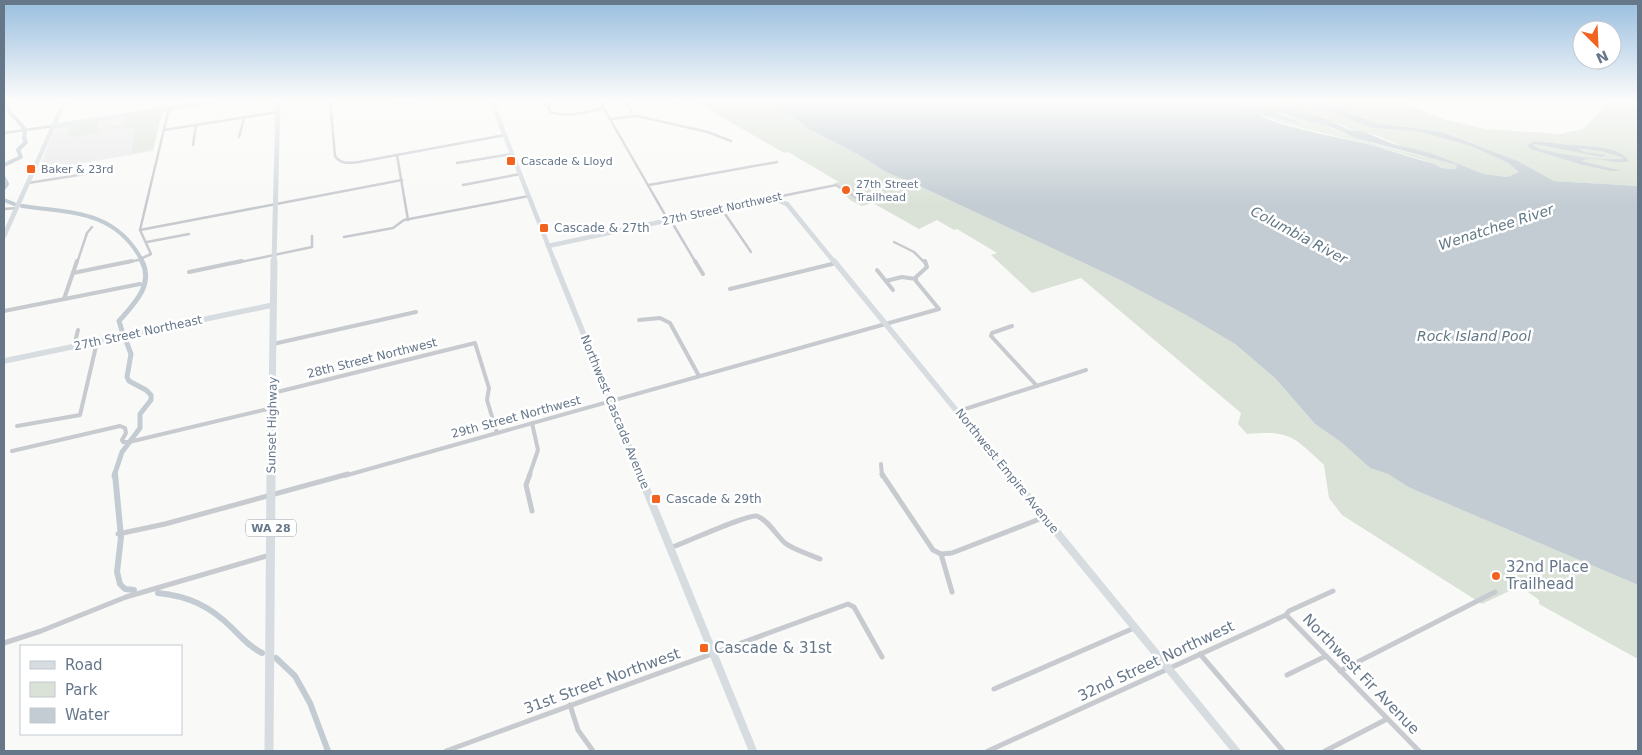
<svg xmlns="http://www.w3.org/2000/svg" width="1642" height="755" font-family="'DejaVu Sans',sans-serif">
<rect width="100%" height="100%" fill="#f9f9f7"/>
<polygon fill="#e7e8e8" points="163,110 153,151 38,171 56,126"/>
<g fill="#dae2d7">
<path d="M692,100h73l14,7 30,22 50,26 27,17 42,18 192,90 66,35 49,29 40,34 40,46 26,18 29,26 18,6 20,13 230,98v74l-99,-55v-4l-19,-14 -38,18 -140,-89 -13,-17 -5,-33c-30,-28 -34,-35 -77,-31l-9,-10 3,-11 -160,-135 -49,15 -41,-38 6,-2 -40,-24 -3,1 -17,-10 -18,9 -46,-26 -11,3 -12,-6 -16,-17 5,-1 -51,-30 -4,1z"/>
<polygon points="1226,100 1297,100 1372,128 1416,131 1471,146 1508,163 1519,172 1507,177 1484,174 1431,153 1408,149 1375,135 1362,131 1351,131 1346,127 1283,105 1278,109 1243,105"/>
<polygon points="1315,100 1396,100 1446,120 1485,129 1560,134 1583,129 1612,100 1638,101 1638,186 1554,181 1518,161 1442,132 1377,123"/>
<polygon points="155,112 161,114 153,149 131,153 135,129 131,128 99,129 97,132 73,138 73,135 67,136 72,125 97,121 99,129 122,125 124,117"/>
<path d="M1259,114h8l30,9 -22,-9c28,0 55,15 81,24 33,11 68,18 102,27l-1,4 -16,-1 -6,-4 -59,-18 -94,-23z"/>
</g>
<g fill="#c2ccd2" fill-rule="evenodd">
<path d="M765,100h461l17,5 35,4 3,-1 -2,-3h4l45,15 23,11h11l31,13 38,9 53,21 23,3 12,-5 -11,-9 -37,-17 -55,-15 -44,-3 -75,-28h18l62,23 65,9 76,29 36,20 84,5v399l-230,-98 -20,-13 -18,-6 -29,-26 -26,-18 -40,-46 -40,-34 -49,-29 -66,-35 -192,-90 -42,-18 -27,-17 -50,-26 -30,-22zM1260,114l37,9v-2l-20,-7h7l49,14 22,10 102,27 -1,4 -15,-1 -6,-4c-20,-5 -40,-12 -60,-18 -21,-6 -104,-20 -115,-32z"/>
<path d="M1534,141c12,1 23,3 36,4 16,2 50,0 59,16 -15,5 -33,-7 -48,0l41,10h-11l-28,-6 -52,-16 -4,-4zM1535,144l67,13 5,-2 -23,-3 -6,-4 23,3 23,7c-11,5 -80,-5 -90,-12z"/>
</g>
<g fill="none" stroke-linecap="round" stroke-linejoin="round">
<g stroke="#c2ccd2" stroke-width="4">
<polyline points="7,100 9,111 24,128"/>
<polyline points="4,165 21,157 18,150 26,142 24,138 25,132"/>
<polyline points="4,178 7,184 4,188"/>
<polyline points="4,200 14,204"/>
<path d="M22,206c48,7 91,4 118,51"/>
<polyline points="141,260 142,263"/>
</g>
<g stroke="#c2ccd2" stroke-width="5">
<path d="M123,334l-4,-13c15,-17 35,-36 23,-60"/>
<polyline points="114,476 122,452 140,428 140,414 151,400 151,395 146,390 129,381 127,377 131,354 125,338"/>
</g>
<g stroke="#c2ccd2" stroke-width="6">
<polyline points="115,474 121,537 117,572 120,584 125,589 134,590"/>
<path d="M158,593c30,3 52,13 74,35 10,10 17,18 30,25"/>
<polyline points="276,658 295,676 310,703 328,751"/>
</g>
<g stroke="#c7cacf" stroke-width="2.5">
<path d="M330,100l5,56c6,9 15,7 24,6l146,-27"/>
<polyline points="599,100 668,220"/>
<polyline points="624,100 626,102 647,100"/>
<polyline points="668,100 676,104"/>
<polygon points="547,102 552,104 543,105"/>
<polyline points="626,102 632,113"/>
<polyline points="396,105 425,100"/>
<path d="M548,106l2,6c19,6 35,0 54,-4"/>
<polyline points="610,119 637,116 708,132 731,141"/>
<polyline points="164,130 278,112"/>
<polyline points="4,133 53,126"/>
<polyline points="239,137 244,118"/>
<polyline points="193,145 196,125"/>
<polyline points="397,155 408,220"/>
<polyline points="457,163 512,154"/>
<polyline points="28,183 104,171"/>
<polyline points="463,185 520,174"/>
<polyline points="649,185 777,162"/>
<polyline points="772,198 836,185 855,197 863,199"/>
<polyline points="721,208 751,252"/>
<polyline points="4,209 17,208"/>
<polyline points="670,219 696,263"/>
<polyline points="140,230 402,180"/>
<polyline points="344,237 393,228 404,220 529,196"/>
<polyline points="147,242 189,234"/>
<polyline points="894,242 914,252 925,263"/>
<polyline points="77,263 87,233 92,227"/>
<polyline points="125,263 138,260 151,254 140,230 169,108"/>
<polyline points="236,263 312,247 312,236"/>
</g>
<g stroke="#c7cacf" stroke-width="4">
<polyline points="695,261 703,274"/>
<polyline points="877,270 893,290"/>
<polyline points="189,272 242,261"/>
<polyline points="73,273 132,261"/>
<polyline points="886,281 902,277 916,279"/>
<polyline points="730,289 836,263"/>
<polyline points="64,299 77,261"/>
<polyline points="4,311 140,284"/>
<polyline points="639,320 660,318 670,323 699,376"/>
<polyline points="1012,326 992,333 991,336 1037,386"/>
<polyline points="273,344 416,312"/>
<polyline points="74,346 78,330"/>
<polyline points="273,393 475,343 489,388 487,400 497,433"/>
<polyline points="959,411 1086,370"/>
<polyline points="17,426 80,415 97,342"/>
<polyline points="12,451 120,426 125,428 126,433 122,440 123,442 129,442 272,408"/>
<polyline points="881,464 882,476"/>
<polyline points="344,476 939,309 916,281 916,277 927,267 925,261"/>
<polyline points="529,476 538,450 532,423"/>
</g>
<g stroke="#c7cacf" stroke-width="5">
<polyline points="530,474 526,485 532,511"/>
<polyline points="882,474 933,550 941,554 952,553 1045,517"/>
<polyline points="118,534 165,524 348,474"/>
<path d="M670,548c15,-5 77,-34 87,-32 11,4 19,19 28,27 9,7 24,11 35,16"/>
<polyline points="941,554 952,592"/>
<polyline points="1286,615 1419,751"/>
<polyline points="4,643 41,631 126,597 270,555"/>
<polyline points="1200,654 1283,751"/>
<polyline points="1340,671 1495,592"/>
<polyline points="1287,675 1326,656"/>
<polyline points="994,689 1134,628"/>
<polyline points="570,705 578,730 593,751"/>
<polyline points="446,751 848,604 854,607 882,657"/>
<polyline points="988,751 1286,615 1289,611 1333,591"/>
<polyline points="1325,751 1387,719"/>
</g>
<g stroke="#d6dce0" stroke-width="4.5">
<polyline points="491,100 555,263"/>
<polyline points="53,126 224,100"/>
<polyline points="4,236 65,100"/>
<polyline points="548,246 772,198 787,204 835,263"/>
</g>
<g stroke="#d6dce0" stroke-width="5.5">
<polyline points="554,261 641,476"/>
<polyline points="834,261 1010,476"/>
<polyline points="4,361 273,305"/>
</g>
<g stroke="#d6dce0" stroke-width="8">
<polyline points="640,474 753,751"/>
<polyline points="1009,474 1236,751"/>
</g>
<polyline stroke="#d6dce0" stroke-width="5" points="274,263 278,100"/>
<polyline stroke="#d6dce0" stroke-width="7" points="271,476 274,261"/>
<polyline stroke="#d6dce0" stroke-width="9" points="269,751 271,474"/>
</g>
<linearGradient id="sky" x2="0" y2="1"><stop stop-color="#99bedf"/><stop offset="0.49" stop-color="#fcfcfb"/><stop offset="1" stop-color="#fcfcfb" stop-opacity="0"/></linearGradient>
<rect width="1642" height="205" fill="url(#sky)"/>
<g fill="#f1631f" stroke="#fff" stroke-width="2">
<rect x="506" y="156" width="10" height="10" rx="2.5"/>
<rect x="26" y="164" width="10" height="10" rx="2.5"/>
<circle cx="846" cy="190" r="5"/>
<rect x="539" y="223" width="10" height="10" rx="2.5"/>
<rect x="651" y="494" width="10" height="10" rx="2.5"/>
<circle cx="1496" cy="576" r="5"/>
<rect x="699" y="643" width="10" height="10" rx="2.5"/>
</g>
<g text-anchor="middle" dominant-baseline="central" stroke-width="5" stroke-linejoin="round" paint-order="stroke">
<g font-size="11" fill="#66778a" stroke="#fff" text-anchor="start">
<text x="521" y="161">Cascade &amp; Lloyd</text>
<text x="41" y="169">Baker &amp; 23rd</text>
<text x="856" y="184">27th Street<tspan x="856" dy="13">Trailhead</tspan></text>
</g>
<g font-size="11" fill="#66778a" stroke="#fff">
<text transform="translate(722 209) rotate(-12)">27th Street Northwest</text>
</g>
<rect fill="#fff" stroke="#94a0ad" stroke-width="1" x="246" y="519.5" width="50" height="17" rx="4"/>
<g font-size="11" font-weight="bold" fill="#66778a">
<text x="271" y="528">WA 28</text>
</g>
<g font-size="12" fill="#66778a" stroke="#fff" text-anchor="start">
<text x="554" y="228">Cascade &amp; 27th</text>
<text x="666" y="499">Cascade &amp; 29th</text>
</g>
<g font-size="12" fill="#66778a" stroke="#fff">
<text transform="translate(138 333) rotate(-12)">27th Street Northeast</text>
<text transform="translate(372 358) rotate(-14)">28th Street Northwest</text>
<text transform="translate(615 412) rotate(68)">Northwest Cascade Avenue</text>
<text transform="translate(516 417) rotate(-15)">29th Street Northwest</text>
<text transform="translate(272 425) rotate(-89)">Sunset Highway</text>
<text transform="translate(1007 471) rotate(51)">Northwest Empire Avenue</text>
</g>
<g font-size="14" font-style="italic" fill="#627885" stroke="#fff">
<text transform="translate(1496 227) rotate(-18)">Wenatchee River</text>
<text transform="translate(1299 235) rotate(28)">Columbia River</text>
<text x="1474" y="336">Rock Island Pool</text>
</g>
<g font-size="15" fill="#66778a" stroke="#fff" text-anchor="start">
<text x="1506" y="567">32nd Place<tspan x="1506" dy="17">Trailhead</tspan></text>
<text x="714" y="648">Cascade &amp; 31st</text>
</g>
<g font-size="15" fill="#66778a" stroke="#fff">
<text transform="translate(1156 661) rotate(-25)">32nd Street Northwest</text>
<text transform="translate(1361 674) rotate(46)">Northwest Fir Avenue</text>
<text transform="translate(602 681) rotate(-20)">31st Street Northwest</text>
</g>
</g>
<rect width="1642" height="755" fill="none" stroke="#66778a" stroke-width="10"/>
<rect x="20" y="645" width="162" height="90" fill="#ffffff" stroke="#c2c9d0"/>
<rect x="30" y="661" width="25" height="8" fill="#d6dce0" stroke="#c2c9d0"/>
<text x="65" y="670" font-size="15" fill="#66778a">Road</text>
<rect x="30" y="682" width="25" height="15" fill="#dae2d7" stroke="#c2c9d0"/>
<text x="65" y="695" font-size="15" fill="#66778a">Park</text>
<rect x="30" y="708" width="25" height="15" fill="#c2ccd2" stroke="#c2c9d0"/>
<text x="65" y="720" font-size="15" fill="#66778a">Water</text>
<g transform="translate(1597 45) rotate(156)"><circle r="24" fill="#ffffff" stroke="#c2c9d0"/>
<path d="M0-4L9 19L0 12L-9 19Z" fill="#f1631f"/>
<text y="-8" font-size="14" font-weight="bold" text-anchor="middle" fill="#66778a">N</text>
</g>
</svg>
